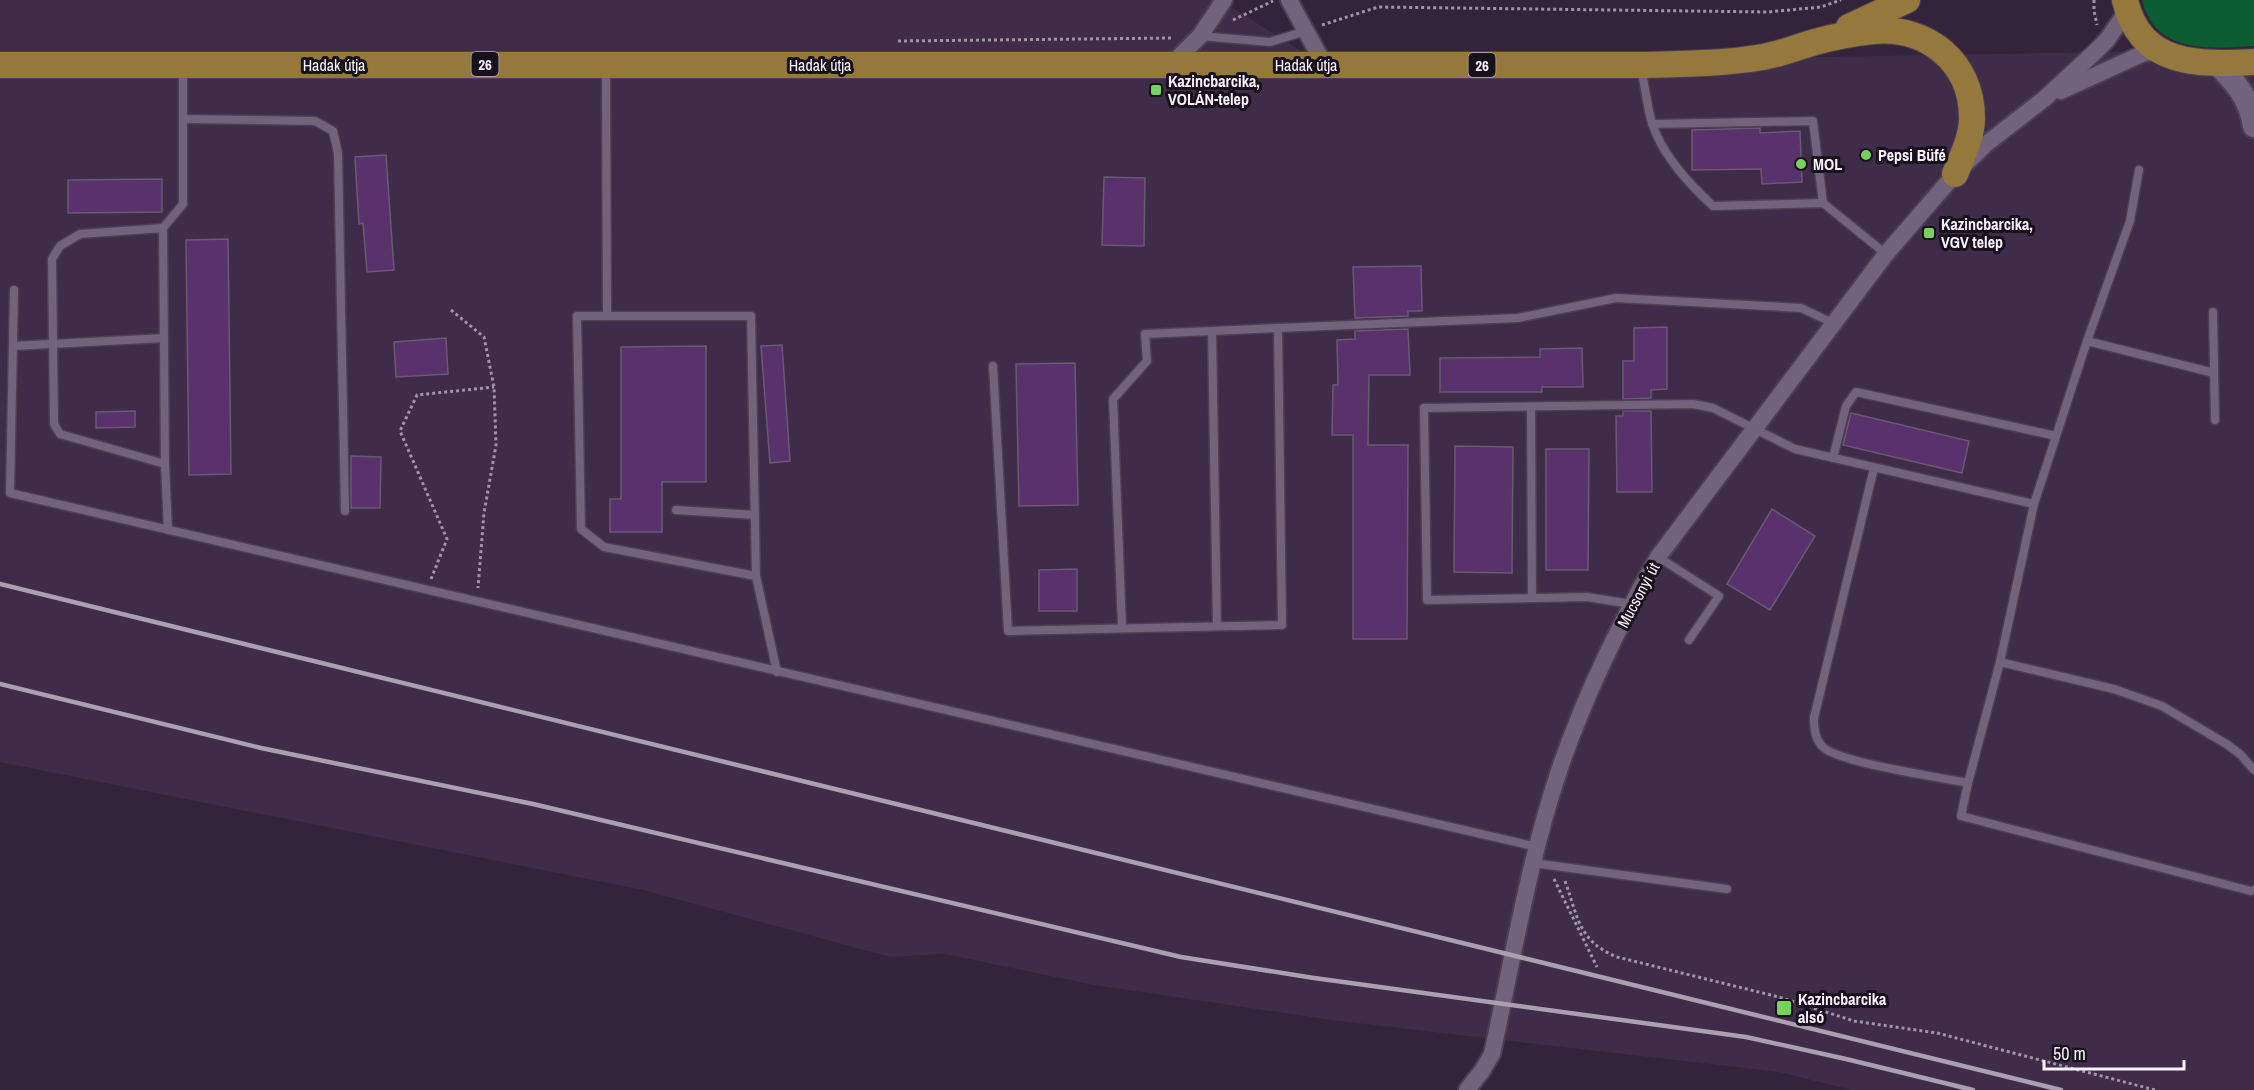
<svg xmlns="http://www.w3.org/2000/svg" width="2254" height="1090" font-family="'Archivo Narrow',sans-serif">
<rect width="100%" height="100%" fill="#33243b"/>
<polygon fill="#3f2c49" points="0,0 1220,0 1325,66 2158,51 2254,61 2254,1090 1852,1090 1779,1072 1339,1021 1094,985 945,954 890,957 643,890 0,762"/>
<path fill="#0c5d31" d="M2142,0h112v46c-44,3 -99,8 -112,-46z"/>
<g fill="#59316c" stroke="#6a5973" stroke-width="1.5">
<polygon points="1760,128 1760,133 1800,131 1802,182 1762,184 1761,169 1692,170 1692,130"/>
<polygon points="386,155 394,270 367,272 363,223 359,224 355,157"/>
<polygon points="1104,177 1145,178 1144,246 1102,245"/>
<polygon points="162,179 162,212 68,213 68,180"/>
<polygon points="228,239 231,474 189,475 186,240"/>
<polygon points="1421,266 1422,311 1408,311 1408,316 1355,318 1353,267"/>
<polygon points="1667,327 1667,389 1651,390 1651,398 1623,399 1623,361 1634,361 1634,328"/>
<polygon points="1408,329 1410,375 1369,375 1368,445 1408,445 1407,639 1353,639 1353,435 1332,435 1333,385 1338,385 1337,340 1355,339 1355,331"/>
<polygon points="446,338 448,374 396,377 394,342"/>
<polygon points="782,345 790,461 770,463 761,346"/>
<polygon points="706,346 706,482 662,482 662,532 610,532 610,499 621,499 621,347"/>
<polygon points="1582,348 1583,387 1542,387 1542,392 1440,392 1440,358 1540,357 1540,349"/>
<polygon points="1075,363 1078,505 1019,506 1016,364"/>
<polygon points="135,411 135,427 96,428 96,412"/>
<polygon points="1623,411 1651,411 1652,492 1617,492 1616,416 1623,416"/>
<polygon points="1851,413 1969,441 1962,473 1843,445"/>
<polygon points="1455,446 1513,447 1512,573 1454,572"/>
<polygon points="1546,449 1589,449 1588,570 1546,570"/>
<polygon points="351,456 381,457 380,508 351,508"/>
<polygon points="1772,509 1815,536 1770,610 1727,584"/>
<polygon points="1077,569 1077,611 1039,611 1039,570"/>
</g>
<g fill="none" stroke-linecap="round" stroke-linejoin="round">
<defs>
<g id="lane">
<polyline points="1200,36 1270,42 1306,31"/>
<polyline points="606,68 607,316"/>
<path d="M1641,68c4,18 6,38 11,55 10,32 37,61 61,83l110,-3 63,51"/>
<polyline points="183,119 315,121 333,131 338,153 345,511"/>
<polyline points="1652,124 1813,121 1823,203"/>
<polyline points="2139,170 2130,221 2087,341 2034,504 2000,662 1968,783 1961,816 2251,891 2254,890"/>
<polyline points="163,228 183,204 183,69"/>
<polyline points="14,290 10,493 1537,847"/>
<polyline points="2213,312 2215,420"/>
<polyline points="1212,332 1217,626"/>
<polyline points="2087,341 2214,373"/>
<polyline points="13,346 164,338"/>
<polyline points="993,366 1008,631 1282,625 1278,328 1518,318 1616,298 1801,308 1833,323"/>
<polyline points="1531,407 1532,598"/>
<polyline points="1833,458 1846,406 1856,392 2056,436"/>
<polyline points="165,464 60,434 54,424 52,259 60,246 80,234 163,228 165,464 168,530"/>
<path d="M1874,468l-60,250c0,11 1,22 10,30 18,15 115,29 144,35"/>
<polyline points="676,510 755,515"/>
<polyline points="1658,557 1719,596 1689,640"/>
<polyline points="756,576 751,316 577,316 581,529 604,547 756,576 777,672"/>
<polyline points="1631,604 1587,597 1427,600 1424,408 1693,404 1713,408 1795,449 2034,504"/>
<polyline points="1122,627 1113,399 1147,361 1145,334 1278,328"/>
<polyline points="2000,662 2114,689 2162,706 2228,745 2241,755 2254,770"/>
<polyline points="1533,863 1727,889"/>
</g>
<g id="street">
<polyline points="1289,0 1325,66"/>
<polyline points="1171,65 1200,36 1224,0"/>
<polyline points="2061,91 2144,53 2158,51"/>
<path d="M1467,1090l15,-19 10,-17c21,-95 36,-191 67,-283 25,-74 60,-146 99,-214l228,-303 69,-80 31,-30 58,-45 51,-47 12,-12 20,-29"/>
</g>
<path id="secondary" d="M2215,62c20,19 35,37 39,64"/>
<g id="primary">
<path d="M2125,0c15,66 73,65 129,62"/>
<polyline points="1849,27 1907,0"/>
<path d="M0,65h1640c41,-1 82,-1 123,-8 17,-3 35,-10 52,-15 18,-5 39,-9 58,-11 54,-5 99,31 99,87 0,19 -10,39 -17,56"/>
</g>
</defs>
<use href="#lane" stroke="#4c3f52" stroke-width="11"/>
<use href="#street" stroke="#4c3f52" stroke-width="20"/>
<use href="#secondary" stroke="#4c3f52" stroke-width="26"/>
<use href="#primary" stroke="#4c3f52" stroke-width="28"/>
<g stroke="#a095a6" stroke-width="3" stroke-dasharray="3 3" stroke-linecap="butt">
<polyline points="2094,0 2094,11 2097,25"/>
<polyline points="1233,20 1273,1"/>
<polyline points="1322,25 1378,7 1768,12 1821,7 1841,0"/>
<polyline points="898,41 1173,38"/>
<polyline points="451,310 484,337 494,387 496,445 484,513 478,588"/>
<polyline points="431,579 447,539 400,431 417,395 494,387"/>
<polyline points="1554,879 1597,967"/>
<path d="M1565,881c13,36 13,60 52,76l162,40 75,24 83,12 218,57"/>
</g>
<use href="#lane" stroke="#73627c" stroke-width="8"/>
<use href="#street" stroke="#73627c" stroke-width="16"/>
<use href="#secondary" stroke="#73627c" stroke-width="22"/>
<use href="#primary" stroke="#95783b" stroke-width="26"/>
<g stroke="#aba0b1" stroke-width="4.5">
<polyline points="0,584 2061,1090"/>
<polyline points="0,684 261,748 533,804 1181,957 1314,978 1746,1037 1846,1059 1973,1090"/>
</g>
</g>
<g fill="#76d25a" stroke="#17111b" stroke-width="2">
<rect x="1150" y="84" width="12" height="12" rx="3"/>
<circle cx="1866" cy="155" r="6"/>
<circle cx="1801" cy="164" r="6"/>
<rect x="1923" y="227" width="12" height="12" rx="3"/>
<rect x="1776" y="1000" width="16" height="16" rx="3"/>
</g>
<g text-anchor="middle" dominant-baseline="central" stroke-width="6" stroke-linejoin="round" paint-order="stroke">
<g fill="#17111b" stroke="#b6aeba" stroke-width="1.5">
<rect x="471.5" y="52" width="27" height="24" rx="4.5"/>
<rect x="1468.5" y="53" width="27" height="24" rx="4.5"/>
</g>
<g font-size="15" font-weight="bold" fill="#faf2fe">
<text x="485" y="64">26</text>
<text x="1482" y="65">26</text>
</g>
<g font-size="16" fill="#faf2fe" stroke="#17111b">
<text x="334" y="65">Hadak útja</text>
<text x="820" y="65">Hadak útja</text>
<text x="1306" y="65">Hadak útja</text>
<text transform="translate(1638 595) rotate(-62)">Mucsonyi út</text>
</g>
<g font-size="16" font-weight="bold" fill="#faf2fe" stroke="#17111b" text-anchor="start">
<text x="1168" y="81">Kazincbarcika,<tspan x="1168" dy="18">VOLÁN-telep</tspan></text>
<text x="1878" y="155">Pepsi Büfé</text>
<text x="1813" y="164">MOL</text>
<text x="1941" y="224">Kazincbarcika,<tspan x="1941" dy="18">VGV telep</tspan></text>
<text x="1798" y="999">Kazincbarcika<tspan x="1798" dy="18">alsó</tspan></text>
</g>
</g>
<path d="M2044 1060v9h140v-9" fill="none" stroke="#faf2fe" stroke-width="3"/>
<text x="2053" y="1060" font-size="18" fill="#faf2fe" stroke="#17111b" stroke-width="4.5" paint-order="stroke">50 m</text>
</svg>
